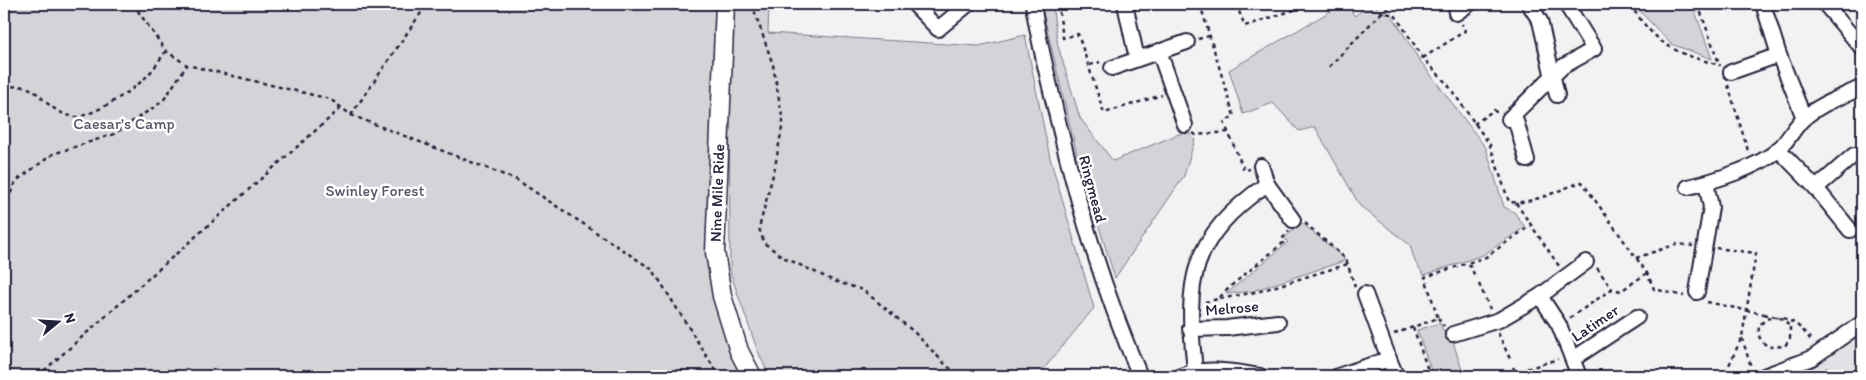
<svg xmlns="http://www.w3.org/2000/svg" width="1866" height="380" font-family="Itim,sans-serif">
<rect width="100%" height="100%" fill="#f2f2f3"/>
<filter id="ink" filterUnits="userSpaceOnUse"><feTurbulence type="fractalNoise" baseFrequency=".02" numOctaves="2"/><feDisplacementMap in="SourceGraphic" scale="10" xChannelSelector="R" yChannelSelector="G"/><feConvolveMatrix kernelMatrix="1 2 1 2 8 2 1 2 1" color-interpolation-filters="sRGB"/></filter>
<g filter="url(#ink)">
<polygon fill="#e2e2e6" points="1862,331 1862,376 1783,376 1857,337"/>
<g fill="#d3d3d8" stroke="#7a7a8a">
<polygon points="4,4 716,4 710,147 709,274 724,330 746,376 4,376"/>
<polygon points="729,4 769,4 768,33 979,46 1025,35 1050,158 1094,308 1038,376 769,376 757,349 730,272"/>
<polygon points="1041,4 1052,4 1058,46 1080,118 1113,161 1186,131 1195,139 1184,176 1115,278 1078,159"/>
<polygon points="1343,4 1346,4 1355,16 1366,7 1392,15 1418,58 1486,148 1504,207 1514,212 1525,227 1483,255 1424,275 1415,262 1410,245 1360,206 1315,127 1299,131 1273,103 1243,114 1229,70"/>
<polygon points="1633,4 1697,4 1696,14 1712,59 1671,44"/>
<polygon points="1302,223 1344,258 1344,261 1253,291 1226,294 1288,242 1284,238"/>
<polygon points="1440,323 1449,342 1453,342 1464,376 1433,376 1417,330"/>
</g>
<g fill="none" stroke-linecap="round" stroke-linejoin="round">
<defs>
<g id="minor">
<polyline points="914,4 938,29 967,5 966,4"/>
<path d="M1033,4c5,35 14,69 22,104 22,94 47,179 85,268"/>
<polyline points="1125,4 1137,59"/>
<polyline points="1529,4 1540,21 1557,95"/>
<polyline points="1763,4 1779,55 1804,118"/>
<polyline points="1825,4 1862,48"/>
<polyline points="1456,13 1469,4"/>
<polyline points="1159,51 1185,125"/>
<polyline points="1112,68 1187,42"/>
<polyline points="1731,72 1779,55"/>
<polyline points="1514,114 1527,160"/>
<polyline points="1509,119 1562,67 1594,49 1566,4"/>
<polyline points="1778,149 1816,188 1850,230"/>
<polyline points="1261,166 1267,184"/>
<path d="M1688,187c26,-6 72,-20 92,-39 9,-9 15,-22 24,-30 17,-15 39,-21 58,-31"/>
<polyline points="1816,188 1854,155"/>
<polyline points="1697,292 1711,207 1706,183"/>
<polyline points="1190,329 1227,328 1278,322"/>
<polyline points="1453,334 1499,320 1540,296"/>
<polyline points="1389,359 1396,376"/>
<polyline points="1573,359 1637,317"/>
<path d="M1195,370c-10,-90 -6,-131 72,-186l26,36"/>
<path d="M1181,376c24,-10 53,-4 79,0"/>
<polyline points="1338,376 1389,359 1365,294"/>
<polyline points="1579,376 1559,325 1540,296 1586,262"/>
<polyline points="1764,376 1812,358 1862,323"/>
</g>
<polyline id="major" points="725,4 715,252 722,296 739,351 752,376"/>
</defs>
<use href="#minor" stroke="#22223b" stroke-width="18"/>
<use href="#major" stroke="#22223b" stroke-width="21"/>
<g stroke="#22223b" stroke-width="2.5" stroke-dasharray="4 4" stroke-linecap="butt">
<polyline points="133,4 166,51 187,65 330,99 351,115 517,180 653,270 719,376"/>
<polyline points="752,4 773,65 783,122 775,167 759,228 764,243 783,257 834,281 863,290 914,332 948,367 962,376"/>
<polyline points="1058,4 1063,38 1078,34 1104,113 1162,95"/>
<polyline points="1200,4 1234,116 1224,122 1244,170 1250,169"/>
<polyline points="1236,4 1245,26 1297,9"/>
<polyline points="1296,4 1297,9 1311,4"/>
<path d="M1375,4l7,8 13,3 28,43 25,27 42,60 19,57c23,3 51,-13 73,-20l65,91 7,16 30,7"/>
<path d="M1630,4c26,41 44,49 90,61"/>
<polyline points="1701,4 1700,10 1720,66"/>
<polyline points="1198,39 1209,36"/>
<polyline points="1423,58 1465,31 1462,24"/>
<polyline points="1090,65 1100,62"/>
<polyline points="1329,67 1382,12 1393,4"/>
<polyline points="1728,85 1749,154"/>
<path d="M4,88c34,-8 32,12 56,24 3,2 11,4 14,5 19,0 61,-28 73,-41 7,-7 13,-17 19,-25"/>
<polyline points="351,115 427,4"/>
<polyline points="1474,124 1494,110 1498,114"/>
<polyline points="1193,133 1196,135 1228,132"/>
<polyline points="1516,203 1559,266"/>
<polyline points="4,208 16,181 53,154 114,134 163,101 187,65"/>
<polyline points="1305,223 1346,259 1355,287"/>
<polyline points="1716,248 1756,253 1742,337 1724,376"/>
<polyline points="1636,258 1677,244 1693,246"/>
<polyline points="1469,264 1476,278"/>
<polyline points="1597,268 1612,289"/>
<polyline points="1479,284 1490,309"/>
<polyline points="1220,299 1260,291 1348,264"/>
<polyline points="1205,302 1218,299 1232,285 1283,243 1282,239 1289,231"/>
<polyline points="1707,302 1764,314"/>
<polyline points="1438,318 1444,326"/>
<polyline points="1570,318 1612,289 1621,291 1647,273"/>
<polyline points="1413,327 1430,376"/>
<path d="M1790,327v11l-5,8 -16,1c-30,-18 10,-55 44,-4"/>
<polyline points="1498,333 1511,361"/>
<polyline points="1394,334 1438,318 1425,277 1486,257 1531,225"/>
<polyline points="1742,338 1751,367"/>
<polyline points="1513,367 1516,373"/>
<polyline points="1826,368 1831,376"/>
<polyline points="38,376 341,108"/>
<polyline points="1504,376 1558,359"/>
</g>
<use href="#minor" stroke="#fff" stroke-width="14"/>
<use href="#major" stroke="#fff" stroke-width="18"/>
<polyline stroke="#22223b" stroke-width="2.5" stroke-dasharray="4 4" stroke-linecap="butt" points="1764,314 1783,319 1790,327"/>
</g>
</g>
<g text-anchor="middle" dominant-baseline="central" stroke-width="5" stroke-linejoin="round" paint-order="stroke">
<g font-size="16" fill="#57576a" stroke="#fff">
<text x="124" y="123">Caesar's Camp</text>
<text x="375" y="190">Swinley Forest</text>
</g>
<g font-size="16" fill="#22223b" stroke="#fff">
<text transform="translate(1093 189) rotate(75)">Ringmead</text>
<text transform="translate(717 193) rotate(-88)">Nine Mile Ride</text>
<text transform="translate(1232 308) rotate(-5)">Melrose</text>
<text transform="translate(1595 323) rotate(-34)">Latimer</text>
</g>
</g>
<rect width="1866" height="380" fill="none" stroke="#fff" stroke-width="20"/>
<rect x="10" y="10" width="1846" height="360" fill="none" stroke="#22223b" stroke-width="2" filter="url(#ink)"/>
<g transform="translate(58 322) rotate(72)" stroke="#ffffff" stroke-width="4" paint-order="stroke">
<path d="M0-4L9 19L0 12L-9 19Z" fill="#22223b"/>
<text y="-8" font-size="14" font-weight="bold" text-anchor="middle" fill="#22223b">N</text>
</g>
</svg>
